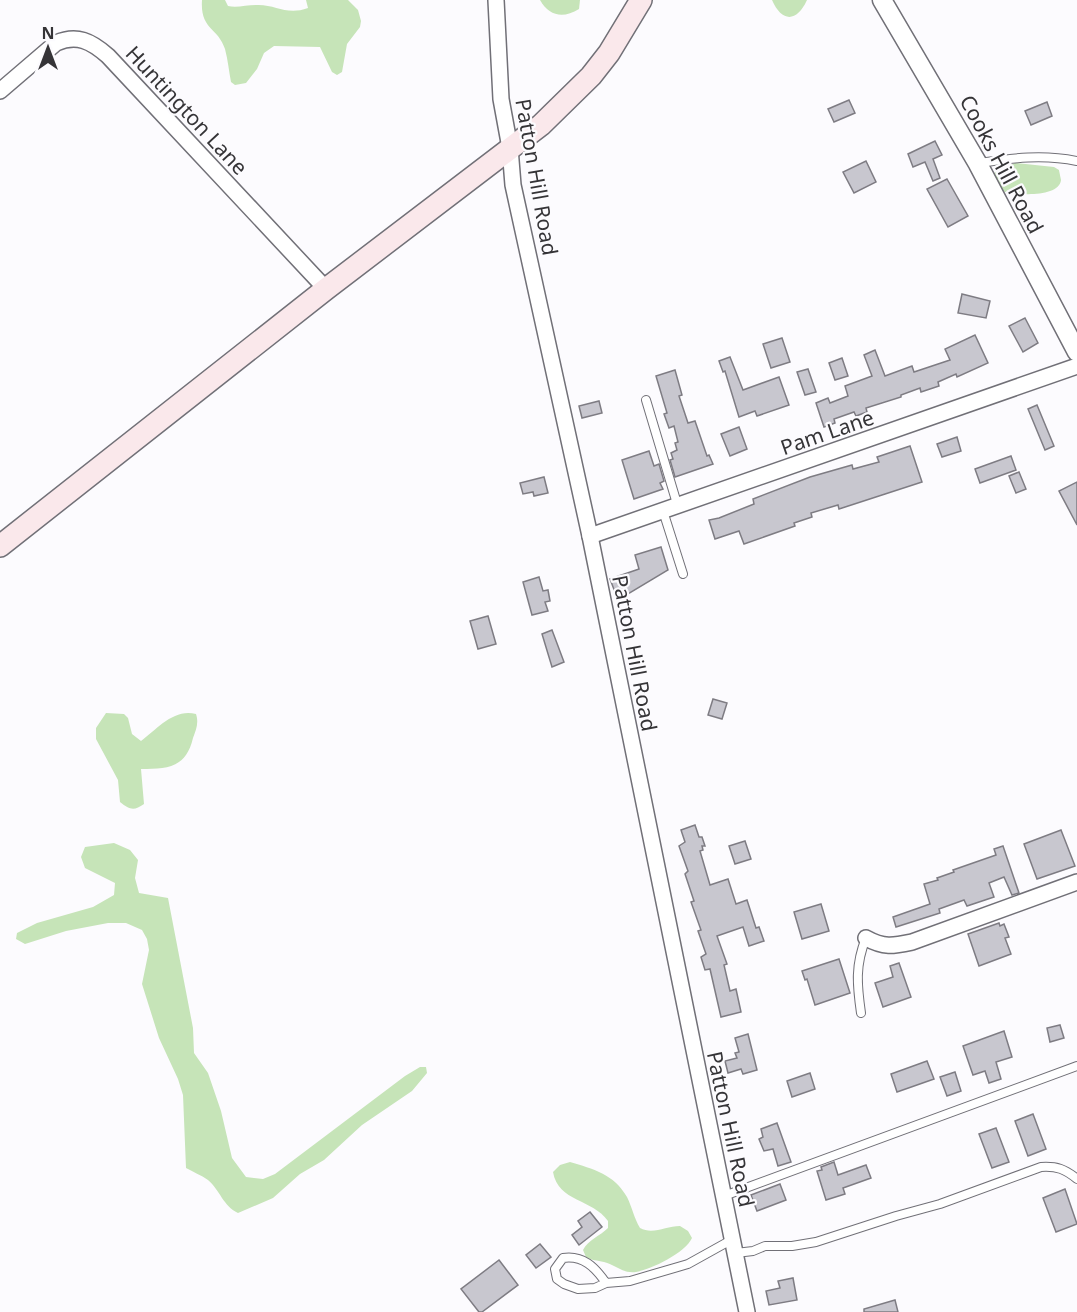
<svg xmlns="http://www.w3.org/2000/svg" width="1077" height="1312" font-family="'Noto Sans',sans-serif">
<rect width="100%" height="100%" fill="#fcfbfe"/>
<g fill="#c6e4b8">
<path d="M202,0h23l3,6c9,2 18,-1 28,-1 20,-1 30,11 52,3l-2,-8h42l10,10 3,11 -1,6 -13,17 -5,28 -5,3 -5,-3 -12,-25 -46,-1 -10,7 -7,16 -11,14 -11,2 -4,-3c-2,-10 -3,-22 -6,-33 -7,-22 -25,-19 -23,-49z"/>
<path d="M540,0h40l-1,9c-16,10 -30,7 -39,-9z"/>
<path d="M772,0h35c-10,22 -25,23 -35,0z"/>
<path d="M1015,163l39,4 5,3c0,1 2,9 2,10 -2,19 -50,15 -62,10l-6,-15 3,-4z"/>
<path d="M106,713l18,1 4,4 4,16 9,7c16,-12 33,-33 55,-27 3,9 0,16 -3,24 -7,30 -26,31 -52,31l3,35c-10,7 -14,6 -24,-2l-2,-22 -22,-41v-11z"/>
<path d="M114,843l16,7 8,10 -3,18 4,15 29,5 25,130 1,25 14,20 13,38 11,47 14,19 17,2 12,-5 130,-98 15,-9h6l1,6 -15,18 -50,34 -38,35 -24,14 -27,24 -35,15c-15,-7 -18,-23 -30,-33 -7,-5 -15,-8 -22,-12l-3,-73 -5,-16 -19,-41 -17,-54 7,-34 -2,-11 -5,-9 -16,-7h-18l-42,8 -41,13 -9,-5 1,-6 20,-10 56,-16 21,-12 1,-12 -30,-15 -4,-11 4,-10z"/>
<path d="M570,1162c23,7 44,12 57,35 5,10 7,21 13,31 13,7 26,-2 40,-2l8,5 4,7c-7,15 -40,31 -56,34 -12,2 -21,-7 -32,-10 -7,-2 -12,-1 -18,-5l-3,-7c5,-10 17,-14 25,-22v-7c-15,-22 -50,-19 -55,-49l7,-7z"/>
</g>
<g fill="#c8c7cf" stroke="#7e7c83" stroke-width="1.5">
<polygon points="849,100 855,113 834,122 828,109"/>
<polygon points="1047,102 1052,116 1031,125 1025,111"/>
<polygon points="935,141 942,155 933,159 940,178 933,181 925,162 913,167 908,154"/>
<polygon points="866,161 876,182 854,193 843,172"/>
<polygon points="947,179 968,216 948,227 927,189"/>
<polygon points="962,294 990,301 986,318 958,313"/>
<polygon points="1025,318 1038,343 1023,352 1009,326"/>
<polygon points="975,335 988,363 957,377 956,374 938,382 939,386 921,392 920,388 901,395 901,397 866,408 867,412 856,416 854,412 834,419 835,423 824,427 816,403 828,398 830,403 848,396 845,386 872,376 864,355 875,350 885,376 912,366 914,372 950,360 945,349"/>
<polygon points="782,338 790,362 771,368 763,344"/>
<polygon points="730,357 743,390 779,377 789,405 757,416 755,411 739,417 725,371 723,372 719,361"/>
<polygon points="842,358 848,376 835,380 829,363"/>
<polygon points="808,369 816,392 805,395 797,372"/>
<polygon points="675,370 682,395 679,396 688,423 695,421 707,456 709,455 713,464 675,477 670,460 673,459 671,453 677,450 675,443 678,442 674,426 669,428 664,414 667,413 656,376"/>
<polygon points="599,401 602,413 582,418 579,406"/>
<polygon points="1037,405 1054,446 1045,450 1028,409"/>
<polygon points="739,427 747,449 730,456 721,434"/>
<polygon points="957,437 961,451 942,457 937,444"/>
<polygon points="910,446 922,482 839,509 838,505 811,513 812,517 794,523 795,526 744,544 739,531 715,539 709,520 719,518 754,504 753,499 810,477 852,465 853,469 879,462 877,457"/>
<polygon points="649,451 654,466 659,464 664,481 660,483 663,489 634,499 622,460"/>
<polygon points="1011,456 1016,470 980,483 975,469"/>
<polygon points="1019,472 1026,489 1016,493 1009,476"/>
<polygon points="544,477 548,493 534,496 533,492 523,494 520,483"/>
<polygon points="1077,482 1077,525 1059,491"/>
<polygon points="661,547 668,570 618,600 610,579 639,569 635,555"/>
<polygon points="539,577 543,591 548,590 550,601 545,602 548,611 532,615 523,582"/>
<polygon points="488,616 496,644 478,649 470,621"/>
<polygon points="552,630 564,662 552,667 542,634"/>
<polygon points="713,699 727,703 722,719 708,715"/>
<polygon points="695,825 699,837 702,837 705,846 702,846 703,850 700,851 710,885 728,879 736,904 747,900 756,928 759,927 764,941 749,946 743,927 717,936 727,964 724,965 730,991 736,989 741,1012 721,1017 710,969 705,970 701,957 706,954 698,931 701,930 691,902 694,901 685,874 688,871 679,846 685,842 681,830"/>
<polygon points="1061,830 1075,866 1037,879 1024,844"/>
<polygon points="745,841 751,859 735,864 729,846"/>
<polygon points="1003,846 1019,893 1012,895 1004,877 989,883 994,897 967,906 964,900 939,909 940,913 896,927 893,917 930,904 924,884 938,880 937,878 954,872 953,870 996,855 994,849"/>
<polygon points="821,904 829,931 802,939 794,912"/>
<polygon points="999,923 1000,926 1004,924 1009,937 1005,938 1011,954 979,966 968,934"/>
<polygon points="839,959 850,993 815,1005 807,979 805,980 802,971"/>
<polygon points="899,963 911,997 883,1007 875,983 893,977 890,966"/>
<polygon points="1060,1025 1064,1038 1050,1042 1047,1028"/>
<polygon points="1004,1031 1012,1057 996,1062 1001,1079 989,1083 985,1071 973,1075 963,1046"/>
<polygon points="748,1034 757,1070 743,1074 741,1069 728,1073 725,1061 737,1058 735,1053 739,1052 735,1038"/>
<polygon points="927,1061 934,1079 897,1092 891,1074"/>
<polygon points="955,1072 961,1091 947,1096 940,1077"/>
<polygon points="810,1073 815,1089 792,1097 787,1081"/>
<polygon points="1033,1114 1046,1149 1028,1156 1015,1121"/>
<polygon points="777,1123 791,1162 778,1166 773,1149 764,1151 759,1139 763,1137 761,1129"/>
<polygon points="996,1128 1009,1162 992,1168 979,1134"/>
<polygon points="834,1162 838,1175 866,1165 871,1178 843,1188 845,1194 826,1200 817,1171 822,1170 821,1167"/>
<polygon points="780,1184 786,1200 757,1211 751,1195"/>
<polygon points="1065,1189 1077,1224 1056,1232 1043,1198"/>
<polygon points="590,1212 602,1227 579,1245 572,1235 582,1227 578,1221"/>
<polygon points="540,1244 551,1257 536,1268 526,1255"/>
<polygon points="499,1260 518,1285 482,1312 479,1312 461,1289"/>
<polygon points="793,1278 797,1300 769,1305 766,1291 780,1288 778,1281"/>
<polygon points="895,1300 898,1312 864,1312 864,1309"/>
</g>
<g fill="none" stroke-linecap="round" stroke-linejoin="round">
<defs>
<g id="service">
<path d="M979,163c34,-5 64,-9 98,-2"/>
<polyline points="646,400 678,507"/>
<polyline points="663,511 683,574"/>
<path d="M861,1013c-4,-28 -6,-48 5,-75"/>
<polyline points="724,1196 1077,1066"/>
<path d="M736,1253l17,-2 12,-5h27l24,-4 80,-26 44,-12 101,-37c16,-1 24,2 36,12"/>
<path d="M606,1283c-11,-16 -23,-28 -43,-25l-8,11 2,10 7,5 14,5 17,-1 11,-5 24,-2 58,-17 45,-25"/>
</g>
<g id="minor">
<polyline points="496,0 501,99 510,148 513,185 590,536 747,1312"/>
<path d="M0,91l56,-48c21,-9 35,-2 52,13l218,233"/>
<polyline points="590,536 1077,366"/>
<path d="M866,938c18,10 27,8 46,4l165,-60"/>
</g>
<polyline id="tertiary" points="882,0 978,164 1077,352"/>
<polyline id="secondary" points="0,546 326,289 541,125 591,76 609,53 641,0"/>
</defs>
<use href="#service" stroke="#717077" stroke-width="10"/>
<use href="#minor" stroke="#717077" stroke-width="18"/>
<use href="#tertiary" stroke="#717077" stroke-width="21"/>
<use href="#secondary" stroke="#717077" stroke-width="24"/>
<use href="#service" stroke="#fff" stroke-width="8"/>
<use href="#minor" stroke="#fff" stroke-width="15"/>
<use href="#tertiary" stroke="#fff" stroke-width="18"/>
<use href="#secondary" stroke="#fae8eb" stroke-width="21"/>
</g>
<g text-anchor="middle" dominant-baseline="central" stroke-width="4.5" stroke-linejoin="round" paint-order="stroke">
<g font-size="21" fill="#353437" stroke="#fcfbfe">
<text transform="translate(187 110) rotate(47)">Huntington Lane</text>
<text transform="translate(1002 164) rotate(62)">Cooks Hill Road</text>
<text transform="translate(537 177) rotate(80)">Patton Hill Road</text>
<text transform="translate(827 432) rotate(-19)">Pam Lane</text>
<text transform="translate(635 653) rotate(79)">Patton Hill Road</text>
<text transform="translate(731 1129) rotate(78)">Patton Hill Road</text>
</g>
</g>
<g transform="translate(48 48)" stroke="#fcfbfe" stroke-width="4.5" paint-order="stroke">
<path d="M0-4.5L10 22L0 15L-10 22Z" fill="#353437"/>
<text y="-9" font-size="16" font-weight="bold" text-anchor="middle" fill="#353437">N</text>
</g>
</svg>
